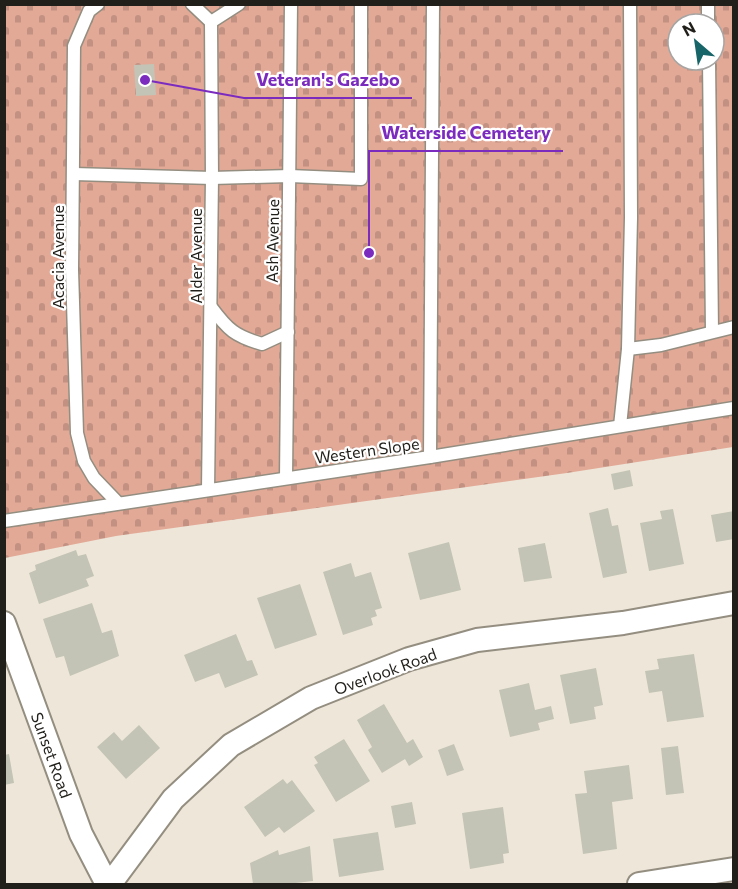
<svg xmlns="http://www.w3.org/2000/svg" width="738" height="889" font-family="Commissioner,sans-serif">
<defs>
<pattern id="cemetery-stones" width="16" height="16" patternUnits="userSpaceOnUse" patternTransform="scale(1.5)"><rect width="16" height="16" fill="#e3a997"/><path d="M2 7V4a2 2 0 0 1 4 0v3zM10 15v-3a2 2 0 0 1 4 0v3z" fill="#c29182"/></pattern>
</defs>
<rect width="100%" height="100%" fill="#eee7d9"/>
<path fill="url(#cemetery-stones)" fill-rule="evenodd" d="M5,5h728v442l-166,26 -451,63 -111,22zM678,24h36v36h-36z"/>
<g fill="#c3c4b5">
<polygon points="154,64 156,95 136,96 134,65"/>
<polygon points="630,470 633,486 614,490 611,474"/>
<polygon points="608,508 612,526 618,525 627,573 603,578 589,513"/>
<polygon points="673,509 684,564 649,571 640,523 662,519 660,511"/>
<polygon points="734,511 734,539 716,542 711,515"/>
<polygon points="449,542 461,590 420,600 408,553"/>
<polygon points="545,543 552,578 524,582 518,548"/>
<polygon points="76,550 78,556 86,554 94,576 86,579 89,586 39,604 29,573 36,570 35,565"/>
<polygon points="351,563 355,577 371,572 382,608 375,610 377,616 371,618 373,625 343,635 323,572"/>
<polygon points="300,584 317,635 275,649 257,598"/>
<polygon points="92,603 102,633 112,630 119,656 70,676 64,656 56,658 43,619"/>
<polygon points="236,634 247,661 252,660 258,675 225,688 219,673 195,682 184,655"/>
<polygon points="694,654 704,717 667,722 662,691 649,693 645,671 659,669 657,659"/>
<polygon points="596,668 603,705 594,707 596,719 570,724 560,675"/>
<polygon points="529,683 535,710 551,706 554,719 538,723 540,730 510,737 499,690"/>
<polygon points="384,704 407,743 413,739 423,757 409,766 405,759 382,773 368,750 372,747 357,720"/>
<polygon points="139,725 160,748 126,779 97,747 114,732 122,741"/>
<polygon points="344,739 370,781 336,802 314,765 318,763 314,757"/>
<polygon points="454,744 464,770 447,776 438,750"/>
<polygon points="678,746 684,793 666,795 661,748"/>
<polygon points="9,754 14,783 4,785 4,755"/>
<polygon points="629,765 633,799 612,802 617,849 583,854 575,794 587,793 584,771"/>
<polygon points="283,779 287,784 292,780 315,811 284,833 279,827 265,837 244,807"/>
<polygon points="412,802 416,824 395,828 391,806"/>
<polygon points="503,807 509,853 503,854 504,863 470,869 462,813"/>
<polygon points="378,832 384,870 339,877 333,839"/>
<polygon points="310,846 313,881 287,884 253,884 250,863 278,850 279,855"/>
</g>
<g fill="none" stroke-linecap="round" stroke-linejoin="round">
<defs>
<g id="service">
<polyline points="98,4 89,11 74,46 72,270 77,433 84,461 94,478 118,503"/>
<polyline points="192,4 211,22"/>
<polyline points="708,4 708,24"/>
<polyline points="211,22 239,4"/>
<polyline points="709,60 712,331"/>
<polyline points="74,174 212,178 290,176 361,179 361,4"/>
<path d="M211,307c17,23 24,29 51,37l26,-12"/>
<polyline points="628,349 661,345 734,327"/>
<polyline points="620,426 628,349 631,218 630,4"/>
<polyline points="430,457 433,4"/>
<polyline points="286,478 291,4"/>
<polyline points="208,490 212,178 211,22"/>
<polyline points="4,521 430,457 734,408"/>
</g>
<g id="minor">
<polyline points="4,623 81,834 107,884"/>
<polyline points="110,884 173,799 231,745 311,698 409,659 477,640 623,623 734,603"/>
<polyline points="639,884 734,869"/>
</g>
</defs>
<use href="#service" stroke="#948e81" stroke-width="15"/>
<use href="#minor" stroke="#948e81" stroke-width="26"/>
<use href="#service" stroke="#fff" stroke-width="12"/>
<use href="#minor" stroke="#fff" stroke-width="22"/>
</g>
<g text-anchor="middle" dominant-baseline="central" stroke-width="4.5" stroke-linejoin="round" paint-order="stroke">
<g font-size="16" fill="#211f1a" stroke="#fff">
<text transform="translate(272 241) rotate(-89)">Ash Avenue</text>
<text transform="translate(195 256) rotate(-90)">Alder Avenue</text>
<text transform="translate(57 257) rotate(-90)">Acacia Avenue</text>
<text transform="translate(367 450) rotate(-8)">Western Slope</text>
<text transform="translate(385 671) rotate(-20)">Overlook Road</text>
<text transform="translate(52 755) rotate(70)">Sunset Road</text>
</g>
</g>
<path fill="none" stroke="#7b2cbf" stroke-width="2" d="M145 80L244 98H412M369 253L369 151H563"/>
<g fill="#7b2cbf" stroke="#fff" stroke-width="2">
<circle cx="145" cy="80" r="6"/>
<circle cx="369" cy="253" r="6"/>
</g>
<g font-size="18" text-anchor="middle" font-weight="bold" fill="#7b2cbf" stroke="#fff" stroke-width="4.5" stroke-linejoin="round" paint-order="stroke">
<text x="328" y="86">Veteran's Gazebo</text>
<text x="466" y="139">Waterside Cemetery</text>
</g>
<rect width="738" height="889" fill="none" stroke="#211f1a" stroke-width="12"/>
<g transform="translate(696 42) rotate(331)"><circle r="28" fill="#ffffff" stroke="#a6a5a3" stroke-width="1.5"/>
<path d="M0-4.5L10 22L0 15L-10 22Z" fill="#176568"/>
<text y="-9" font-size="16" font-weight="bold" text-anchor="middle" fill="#211f1a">N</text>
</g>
</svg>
